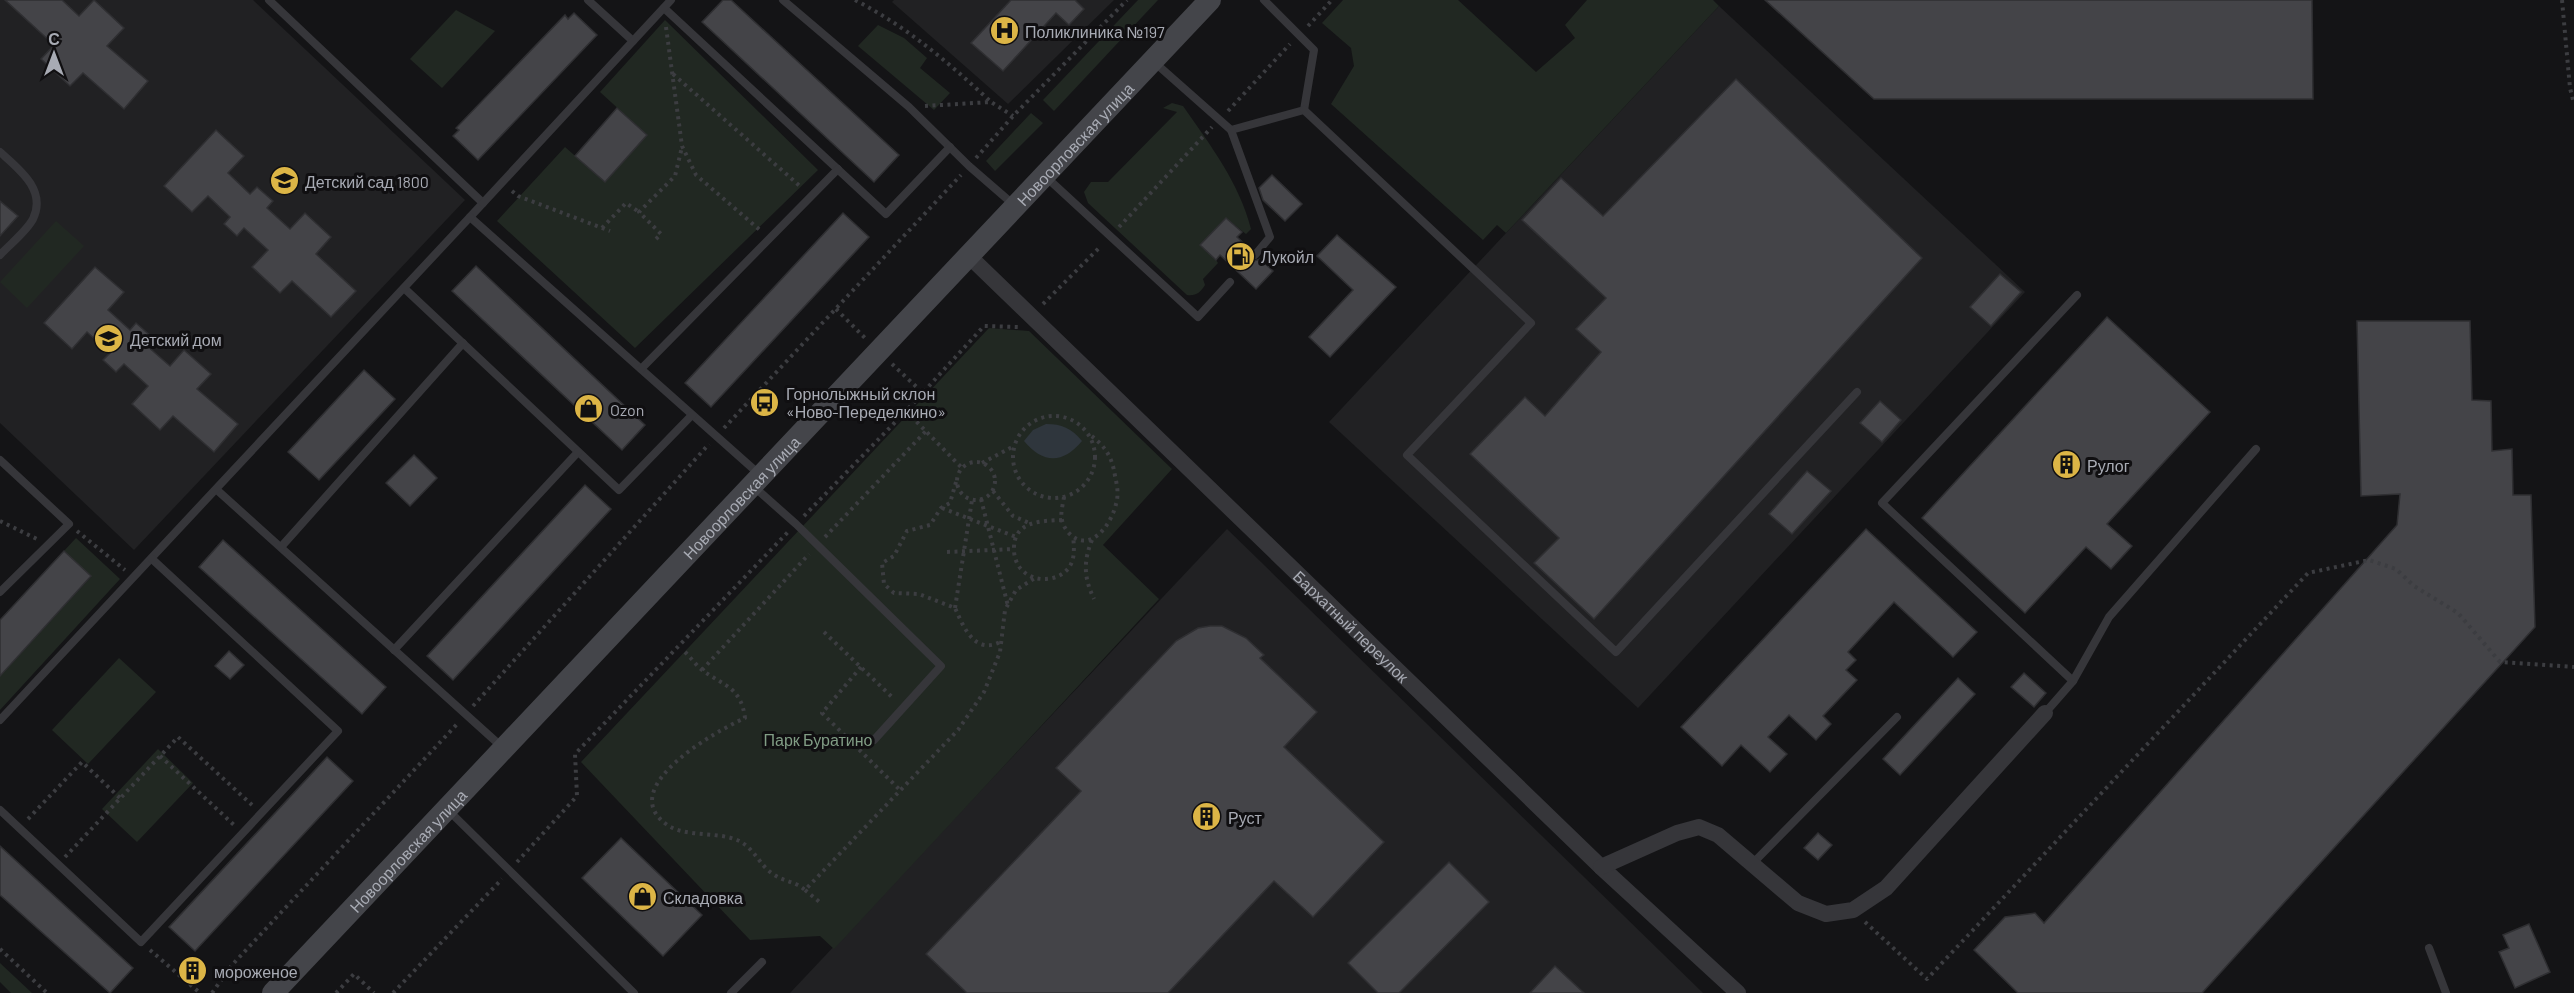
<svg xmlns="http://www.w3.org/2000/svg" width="2574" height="993" font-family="Barlow,sans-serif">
<rect width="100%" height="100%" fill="#141416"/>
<g fill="#212123">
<polygon points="0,0 253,0 465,200 134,550 0,423"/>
<polygon points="894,0 1114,0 1008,104 892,2"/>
<polygon points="1719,6 2025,292 1638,708 1329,422"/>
<polygon points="1227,529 1703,993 790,993"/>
</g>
<g fill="#212822">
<polygon points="1138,0 1158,0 1054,111 1043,100"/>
<polygon points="1343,0 1458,0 1536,72 1575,38 1565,25 1587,0 1713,0 1719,6 1506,233 1497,225 1483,240 1331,104 1354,66 1351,48 1322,23"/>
<polygon points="456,10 495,31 442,88 410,59"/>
<polygon points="665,20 818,170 635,348 497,221 565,147 605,182 647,135 600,92"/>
<polygon points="878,25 904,38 927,58 920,68 950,93 934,110 858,46"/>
<path d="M1172,103l11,3c27,39 56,76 68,123l-5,5 -20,-16 -10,42 2,3 -15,16 2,6c-5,8 -9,11 -18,10l-99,-92 -4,-11 7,-10h17l69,-70 -14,-4z"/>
<polygon points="1031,113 1043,123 995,171 986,161"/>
<polygon points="56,221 84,246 27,308 0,282"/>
<polygon points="989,328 1029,331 1172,469 1103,545 1159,599 834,949 820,936 750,940 581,762"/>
<polygon points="76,538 120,579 0,710 0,676 91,577 64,551"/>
<polygon points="119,658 156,692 88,764 52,730"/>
<polygon points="158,749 193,783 137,842 102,809"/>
<polygon points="0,963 32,993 11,993 0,982"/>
</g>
<path fill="#2f363d" d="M1046,424c16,0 25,4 36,17 -19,23 -39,23 -58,0l9,-11z"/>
<g fill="#444448" stroke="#2f2f32" stroke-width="1.5">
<polygon points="5,0 62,0 79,16 94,0 124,28 107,46 148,81 124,109 83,73 70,86 41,59 54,45"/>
<polygon points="723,0 731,0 899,155 874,182 702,22"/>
<polygon points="1011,0 1075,0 1084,9 1069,25 1056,13 1003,71 971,43"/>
<polygon points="1765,0 2312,0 2313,99 1874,99"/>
<polygon points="574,13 597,35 478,160 453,136 459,130 456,128 565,15 568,19"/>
<polygon points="1736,79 1922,258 1594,619 1534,563 1559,538 1470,454 1525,397 1545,416 1601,352 1576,329 1606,298 1522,220 1561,178 1603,216"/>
<polygon points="617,108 647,135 605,182 575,156"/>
<polygon points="216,130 244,156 228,173 250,194 257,187 273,201 267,208 290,229 305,213 331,237 316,254 356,291 331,317 292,281 280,293 252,267 268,250 244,228 237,236 224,224 230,217 208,196 192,212 164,186"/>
<polygon points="1272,175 1302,204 1285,221 1263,200 1259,188"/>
<polygon points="0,201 18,216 0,236"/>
<polygon points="843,213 869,237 711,407 685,383"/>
<polygon points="1226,218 1242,232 1237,237 1251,250 1249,255 1251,259 1254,261 1260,259 1273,271 1256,289 1220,255 1216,260 1200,245"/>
<polygon points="1337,235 1396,287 1330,357 1309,337 1353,290 1317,256"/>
<polygon points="476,266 645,425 622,450 452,291"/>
<polygon points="95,267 124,292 108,310 130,330 136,323 153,338 146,345 170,366 184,350 211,374 197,389 238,424 214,452 173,416 160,430 132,404 148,386 124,364 116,372 103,360 110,353 87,332 72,349 44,323"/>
<polygon points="2000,274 2021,292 1991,326 1970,307"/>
<polygon points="2107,317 2210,412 2107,524 2132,546 2111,569 2086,547 2025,613 1922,518"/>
<polygon points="2357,321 2470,321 2472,400 2491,401 2492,451 2512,449 2513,495 2531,495 2535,627 2202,993 2018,993 1974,950 2005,917 2035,913 2044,923 2397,525 2400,494 2361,496"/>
<polygon points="364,370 395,399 319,480 288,452"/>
<polygon points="1880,401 1901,420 1882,442 1860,423"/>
<polygon points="414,455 437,478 410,506 386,483"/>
<polygon points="1807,471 1831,491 1792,534 1769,514"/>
<polygon points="585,485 611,509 453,680 427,656"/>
<polygon points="1866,529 1977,632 1953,657 1894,602 1848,652 1856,660 1846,670 1857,680 1823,716 1831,724 1816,740 1789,715 1768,737 1787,754 1770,772 1741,745 1722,766 1681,727"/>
<polygon points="223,540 386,687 362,714 199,567"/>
<polygon points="64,551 91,576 0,676 0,620"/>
<polygon points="1210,626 1222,626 1246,638 1264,655 1260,658 1317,712 1284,747 1384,842 1313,917 1274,881 1168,993 967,993 926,954 1081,791 1056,768 1176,641 1198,628"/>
<polygon points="229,651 244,665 230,679 215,666"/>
<polygon points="2024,673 2046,693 2034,707 2011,687"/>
<polygon points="1958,678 1975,694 1900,775 1883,759"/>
<polygon points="327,757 353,781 195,951 169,927"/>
<polygon points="1818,833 1832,845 1818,860 1804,848"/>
<polygon points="621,838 702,915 663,956 582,878"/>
<polygon points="0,846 133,968 110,993 0,895"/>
<polygon points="1449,862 1489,902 1399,993 1378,993 1348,963"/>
<polygon points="2529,924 2550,972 2515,988 2499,952 2509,948 2503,935"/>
<polygon points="192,960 203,970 193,981 182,971"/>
<polygon points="1555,966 1584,993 1530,993"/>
</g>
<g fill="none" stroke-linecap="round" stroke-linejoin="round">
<g stroke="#3c3d41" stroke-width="4" stroke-dasharray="3 4.5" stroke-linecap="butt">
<path d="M855,0c52,27 93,62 136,102"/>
<polyline points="2562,0 2570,88 2574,104"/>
<polyline points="1308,26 1332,0"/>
<polyline points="666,27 682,146 696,175 761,231"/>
<polyline points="673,74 802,188"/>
<polyline points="925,106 991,102 1013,116"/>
<polyline points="1228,111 1290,44"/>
<polyline points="976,158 1013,116 1127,0"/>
<polyline points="512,191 518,196 610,231"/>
<polyline points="1119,227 1212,127"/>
<polyline points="602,228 626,203 639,212"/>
<polyline points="656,239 661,234 639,212 675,176 682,147"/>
<polyline points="1043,304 1101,246"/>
<polyline points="836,309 865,338"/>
<polyline points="892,364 923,393"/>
<polyline points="906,411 962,468"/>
<circle cx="1054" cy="457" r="41"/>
<polyline points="724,428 961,175"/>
<circle cx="976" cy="481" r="19"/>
<polyline points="982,463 1014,446"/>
<path d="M956,482l-6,21 -9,5 -11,17 -23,6 -13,25 -12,7 2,21 10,9 25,1 36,14c9,20 20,48 47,33"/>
<polyline points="993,491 1013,516 1029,523"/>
<path d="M1064,497c-1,7 -4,17 -2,23 1,6 6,13 10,16 21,16 40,-14 44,-32 3,-10 1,-19 -1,-28 -3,-20 -10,-30 -26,-42"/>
<polyline points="981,499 1008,606"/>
<polyline points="942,508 1016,537"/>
<polyline points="804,516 906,411 984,326 1018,327"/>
<path d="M1062,520c-22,1 -49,1 -48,30 0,7 3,16 9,21 13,13 40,10 48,-7 4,-8 3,-19 2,-28"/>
<polyline points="0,521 37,539"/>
<polyline points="77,531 125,570"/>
<polyline points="825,537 926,431"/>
<path d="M1092,540c-9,22 -8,38 2,59"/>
<polyline points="947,552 1014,549"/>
<polyline points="955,608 972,500"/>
<polyline points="824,632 893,698"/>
<path d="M685,652c6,6 11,13 17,18 22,16 39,17 43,48 -27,12 -130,69 -79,106 19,14 49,7 71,16 17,7 22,25 36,34 11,8 22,7 32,16l153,-160 26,-38 16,-40 5,-42 11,-20 19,-12"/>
<polyline points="861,667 822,713 901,791"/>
<polyline points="702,670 809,554"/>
<polyline points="473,706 709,444"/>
<polyline points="160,756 234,825"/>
<polyline points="28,819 82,762 120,798"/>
<polyline points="65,857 178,737 252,805"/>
<polyline points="517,862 577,796 575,754 788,532"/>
<polyline points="805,890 822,904"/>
<polyline points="1865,922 1927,979 2308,573 2369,560 2396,569 2414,586 2458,613 2500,662 2574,667"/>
<polyline points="0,949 47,993"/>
<polyline points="150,950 200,993"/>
<polyline points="212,993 232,965 458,723"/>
<polyline points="336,993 354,974 374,993"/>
<polyline points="393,993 502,879"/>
</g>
<g stroke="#36363a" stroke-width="8">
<polyline points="269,0 483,203 470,217 759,474"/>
<polyline points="588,0 633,41"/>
<polyline points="783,0 909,107 969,166 1014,205"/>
<polyline points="664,8 886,214 950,147"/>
<polyline points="1153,61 1231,130 1304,110 1314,50 1264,0"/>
<polyline points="1304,110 1531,323 1407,455 1616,652 1857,392"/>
<polyline points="1231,130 1270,237 1255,255"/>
<path d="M0,152c19,17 47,38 33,67 -7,13 -23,25 -33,36"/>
<polyline points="1045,176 1198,317 1230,282"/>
<polyline points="483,203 671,0"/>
<polyline points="404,288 619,490 692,415"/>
<polyline points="641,369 838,169"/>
<polyline points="0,460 69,524 0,592"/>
<polyline points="753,486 796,524 941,666 874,740"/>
<polyline points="217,490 502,747"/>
<polyline points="281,547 463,343"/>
<polyline points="394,650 578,452"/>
<polyline points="2073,681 1882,503 2077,295"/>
<polyline points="2045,713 2073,681 2109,617 2256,449"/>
<polyline points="0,720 470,217"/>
<polyline points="447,809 634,993"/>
<polyline points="0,810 141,942 338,731 152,559"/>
<polyline points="1752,864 1897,717"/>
<polyline points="2429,948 2446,993"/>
<polyline points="731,993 762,962"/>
</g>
<g stroke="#36363a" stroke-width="16">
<path id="s1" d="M969,256l632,611 137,126"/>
<polyline points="1601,867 1677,833 1699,827 1718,835 1798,903 1826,914 1853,910 1886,888 2045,713"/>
</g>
<path stroke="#44454a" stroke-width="22" id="s2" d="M273,993l937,-993"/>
</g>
<defs>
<symbol id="hospital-disc" viewBox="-11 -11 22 22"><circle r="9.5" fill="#dcb546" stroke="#100f11"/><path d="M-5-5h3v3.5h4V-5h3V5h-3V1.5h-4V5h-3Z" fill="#111"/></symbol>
<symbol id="school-disc" viewBox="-11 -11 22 22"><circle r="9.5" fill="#dcb546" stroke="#100f11"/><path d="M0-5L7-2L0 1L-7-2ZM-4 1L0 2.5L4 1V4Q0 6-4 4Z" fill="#111"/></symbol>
<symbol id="fuel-disc" viewBox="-11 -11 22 22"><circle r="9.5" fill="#dcb546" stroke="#100f11"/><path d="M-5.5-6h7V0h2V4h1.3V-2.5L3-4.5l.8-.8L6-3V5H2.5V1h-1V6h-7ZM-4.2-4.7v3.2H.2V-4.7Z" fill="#111"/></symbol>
<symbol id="bus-disc" viewBox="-11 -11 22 22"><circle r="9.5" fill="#dcb546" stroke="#100f11"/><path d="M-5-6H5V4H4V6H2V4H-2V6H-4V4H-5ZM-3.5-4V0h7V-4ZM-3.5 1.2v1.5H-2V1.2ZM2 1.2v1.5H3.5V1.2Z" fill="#111"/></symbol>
<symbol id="shop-disc" viewBox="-11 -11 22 22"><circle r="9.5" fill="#dcb546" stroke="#100f11"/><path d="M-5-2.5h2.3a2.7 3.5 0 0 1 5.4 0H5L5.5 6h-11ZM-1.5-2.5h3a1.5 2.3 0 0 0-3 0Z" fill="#111"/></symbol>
<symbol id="building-disc" viewBox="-11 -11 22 22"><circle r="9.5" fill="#dcb546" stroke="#100f11"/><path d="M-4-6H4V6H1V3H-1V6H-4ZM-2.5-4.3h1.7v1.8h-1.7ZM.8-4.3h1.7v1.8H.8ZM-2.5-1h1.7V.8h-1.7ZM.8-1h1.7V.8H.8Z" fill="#111"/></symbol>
</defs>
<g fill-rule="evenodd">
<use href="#hospital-disc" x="988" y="14" width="33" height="33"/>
<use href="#school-disc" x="268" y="164" width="33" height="33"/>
<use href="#fuel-disc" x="1224" y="240" width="33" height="33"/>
<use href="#school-disc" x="92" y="322" width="33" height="33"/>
<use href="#bus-disc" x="748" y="386" width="33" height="33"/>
<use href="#shop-disc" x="572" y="392" width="33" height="33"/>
<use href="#building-disc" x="2050" y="448" width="33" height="33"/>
<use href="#building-disc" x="1190" y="800" width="33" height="33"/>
<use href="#shop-disc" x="626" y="880" width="33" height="33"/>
<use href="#building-disc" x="176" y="954" width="33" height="33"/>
</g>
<g text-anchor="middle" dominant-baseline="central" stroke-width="6" stroke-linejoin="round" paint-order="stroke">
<g font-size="16" fill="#a8abb4" stroke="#100f11" text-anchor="start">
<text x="1025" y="31">Поликлиника №197</text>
<text x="305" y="181">Детский сад 1800</text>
<text x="1261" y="256">Лукойл</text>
<text x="130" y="339">Детский дом</text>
<text x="786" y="393">Горнолыжный склон<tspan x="786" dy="18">«Ново-Переделкино»</tspan></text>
<text x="610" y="409">Ozon</text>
<text x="2087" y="465">Рулог</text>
<text x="1228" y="817">Руст</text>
<text x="663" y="897">Складовка</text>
<text x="214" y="971">мороженое</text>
</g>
<g font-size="16" fill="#a8abb4" stroke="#100f11">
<text stroke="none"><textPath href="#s2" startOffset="1168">Новоорловская улица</textPath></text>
<text stroke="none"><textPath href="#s2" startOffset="682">Новоорловская улица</textPath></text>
<text stroke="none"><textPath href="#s1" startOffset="532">Бархатный переулок</textPath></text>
<text stroke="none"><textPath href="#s2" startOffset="196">Новоорловская улица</textPath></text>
</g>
<g font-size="16" fill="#819d85" stroke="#100f11">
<text x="818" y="739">Парк Буратино</text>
</g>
</g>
<g transform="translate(54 54)" stroke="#100f11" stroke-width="4.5" paint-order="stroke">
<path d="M0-4.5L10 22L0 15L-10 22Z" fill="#a8abb4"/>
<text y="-9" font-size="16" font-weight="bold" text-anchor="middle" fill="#a8abb4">С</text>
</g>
</svg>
